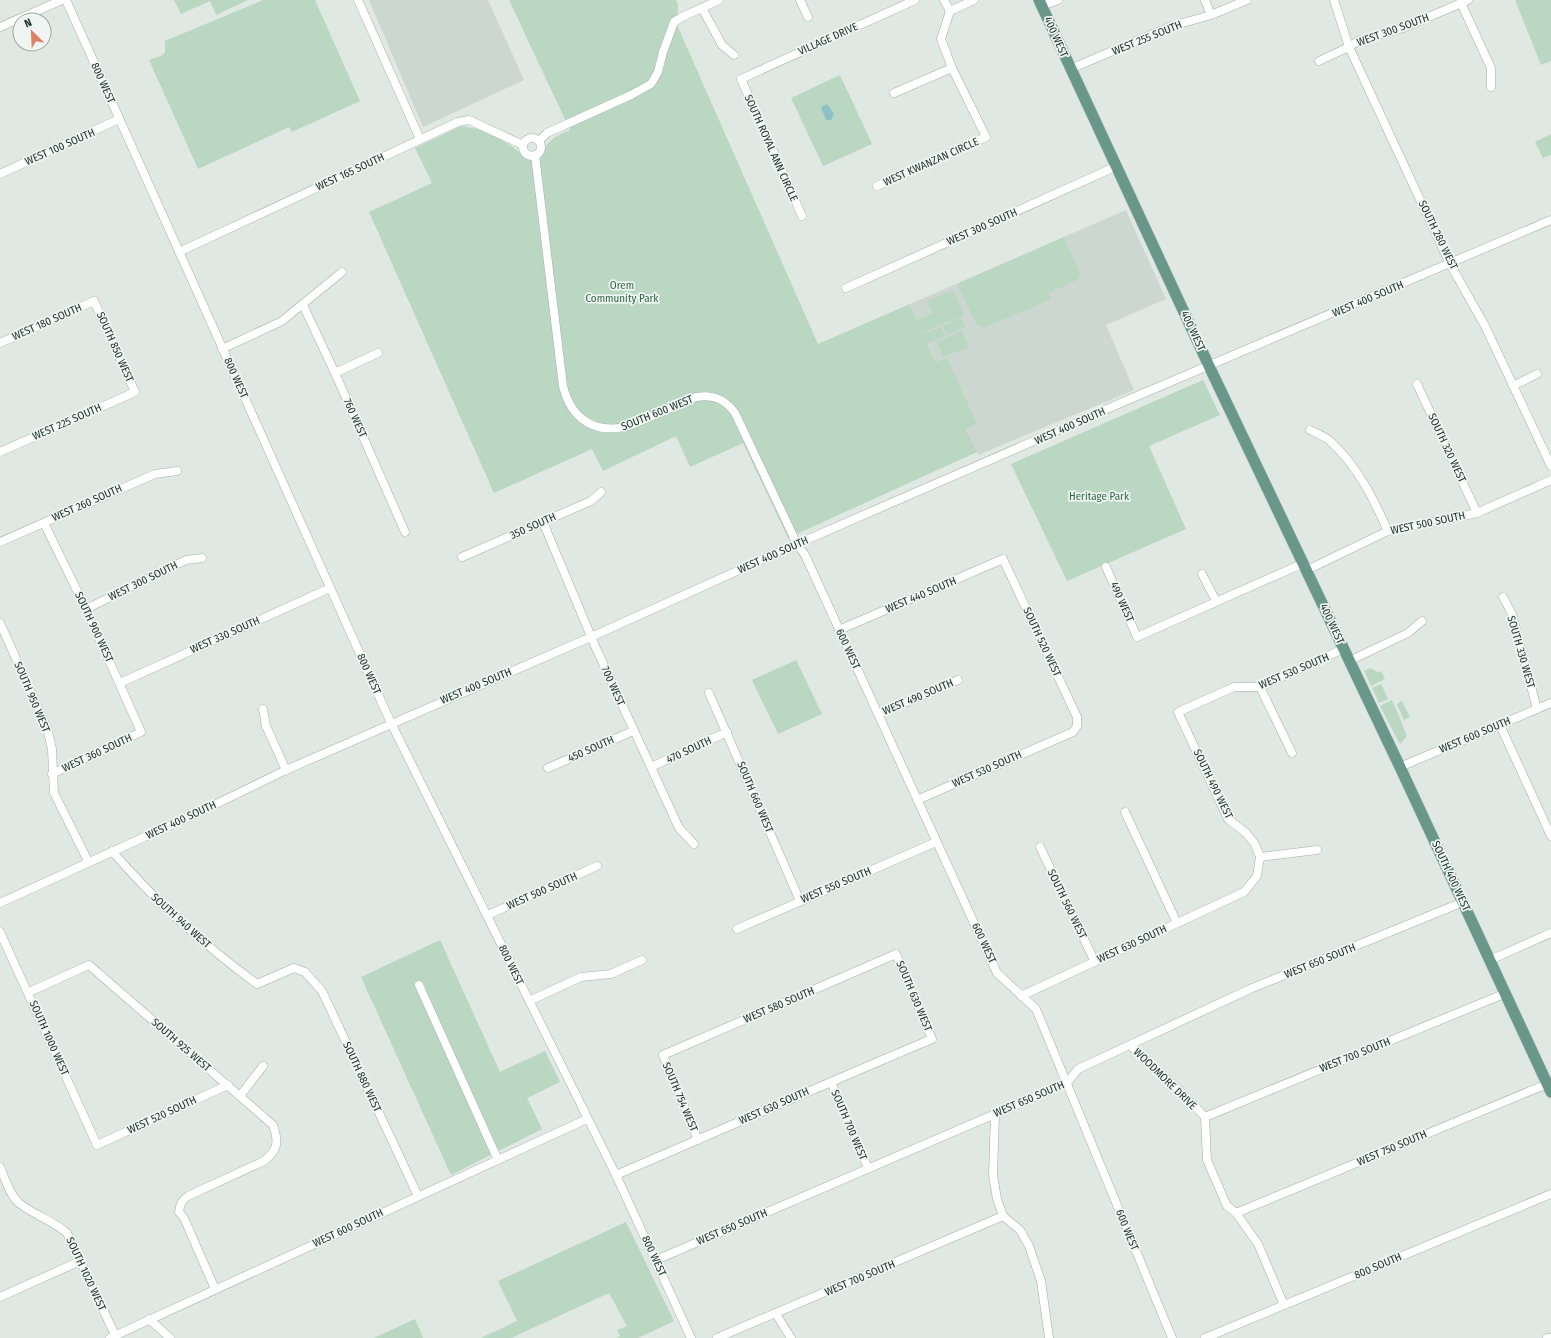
<svg xmlns="http://www.w3.org/2000/svg" width="1551" height="1338" font-family="'Fira Sans Condensed',sans-serif">
<rect width="100%" height="100%" fill="#dfe8e3"/>
<g fill="#cdd7d2">
<polygon points="369,0 488,0 524,80 423,127"/>
<polygon points="1126,210 1166,299 1106,325 1134,390 978,455 910,304"/>
</g>
<g fill="#bad7c1">
<polygon points="174,0 248,0 216,15 210,1 181,14"/>
<polygon points="263,0 315,0 360,101 292,132 289,127 198,169 149,60 161,56 165,52 165,41"/>
<path d="M509,0h167l2,4 -1,21 141,319 92,-40 7,16 16,-7 -6,-12 26,-11 11,25 -42,18 1,1 18,-7 4,9 -18,7 9,19 11,-4 30,66 -11,5 11,23 -189,86 -45,-95 -53,24 -14,-31 -73,35 -11,-22 -98,44 -125,-281 63,-29 -17,-35 44,-21c19,-3 55,18 68,32l14,-1c4,-16 14,-22 29,-28z"/>
<polygon points="1515,0 1551,0 1551,61 1541,65"/>
<polygon points="840,75 872,144 823,166 791,98"/>
<polygon points="1551,134 1551,155 1543,158 1535,142"/>
<polygon points="1064,237 1080,274 1077,280 1049,293 1051,299 984,328 977,325 957,284"/>
<polygon points="961,318 965,327 947,335 943,326"/>
<polygon points="962,331 969,347 943,357 937,342"/>
<polygon points="1203,380 1220,415 1149,446 1186,529 1067,581 1011,464"/>
<polygon points="796,660 822,714 778,734 752,680"/>
<polygon points="1370,668 1378,672 1381,671 1385,679 1371,686 1364,671"/>
<polygon points="1381,684 1388,699 1379,703 1372,688"/>
<polygon points="1392,700 1407,736 1400,744 1380,706"/>
<polygon points="1402,701 1410,717 1404,720 1397,704"/>
<polygon points="440,940 500,1072 545,1051 560,1082 527,1098 542,1129 451,1175 361,977"/>
<polygon points="626,1222 674,1321 638,1338 616,1338 620,1336 617,1330 627,1326 609,1293 511,1338 481,1338 517,1321 498,1281"/>
<polygon points="415,1319 423,1338 374,1338"/>
</g>
<polygon fill="#8dc0c7" points="827,104 834,114 831,120 826,120 821,107"/>
<g fill="none" stroke-linecap="round" stroke-linejoin="round">
<defs>
<g id="minor">
<polyline points="66,0 391,723 616,1175 691,1338"/>
<polyline points="358,0 420,139"/>
<polyline points="800,0 808,17"/>
<polyline points="944,0 950,11"/>
<polyline points="1205,0 1211,15"/>
<polyline points="1334,0 1349,47 1450,264 1485,326 1551,466"/>
<polyline points="1461,3 1491,68 1491,87"/>
<polyline points="1042,6 1058,0"/>
<polyline points="702,8 722,45 734,55"/>
<polyline points="950,11 974,0"/>
<polyline points="0,27 62,0"/>
<polyline points="1319,61 1349,47 1358,41 1403,28 1468,0"/>
<polyline points="1070,69 1172,26 1211,15 1247,0"/>
<polyline points="894,93 952,68"/>
<circle cx="532" cy="147" r="9"/>
<polyline points="539,141 547,133 631,95 651,84 658,72 663,52 674,22 682,17 719,0"/>
<path d="M535,155l28,231c8,33 32,49 66,40l67,-29c17,-3 29,2 39,16l62,131 8,11 192,418 39,36 136,329"/>
<polyline points="0,174 119,119"/>
<polyline points="877,186 986,137 952,68 941,39 950,11"/>
<polyline points="802,216 741,79 915,0"/>
<polyline points="179,252 458,122 469,120 523,145"/>
<polyline points="846,288 1117,166"/>
<polyline points="303,305 335,373 405,532"/>
<polyline points="0,343 94,301 135,392 0,452"/>
<polyline points="222,349 282,321 342,272"/>
<polyline points="335,373 378,353"/>
<polyline points="1417,384 1477,513"/>
<polyline points="1513,386 1537,374"/>
<path d="M1310,430c6,3 14,6 19,10 28,25 44,58 59,91"/>
<polyline points="543,522 595,646 679,828 694,844"/>
<polyline points="44,523 86,609 141,732 52,774"/>
<polyline points="0,542 155,474 177,471"/>
<polyline points="462,557 591,501 601,492"/>
<polyline points="1106,567 1137,637 1304,563"/>
<polyline points="1307,570 1388,531 1477,513 1551,480"/>
<polyline points="1202,574 1216,601"/>
<polyline points="1503,597 1512,614 1537,709"/>
<polyline points="86,609 186,560 202,558"/>
<polyline points="0,623 47,728 52,749 54,793 88,861"/>
<polyline points="839,630 1003,559 1077,717 1077,726 1073,732 917,800"/>
<polyline points="1349,661 1408,633 1422,621"/>
<polyline points="120,683 330,588"/>
<polyline points="1260,687 1292,753"/>
<polyline points="709,693 800,901"/>
<polyline points="263,709 266,726 286,770"/>
<polyline points="878,714 958,680"/>
<polyline points="1500,725 1551,836"/>
<polyline points="651,767 727,732"/>
<polyline points="1400,767 1551,703"/>
<polyline points="548,768 633,731"/>
<polyline points="1125,812 1177,923"/>
<polyline points="1040,847 1095,962"/>
<path d="M112,851c43,50 92,94 145,133l37,-16 11,4 17,19 96,205"/>
<polyline points="1260,857 1317,850"/>
<polyline points="0,903 210,807 286,770 591,637 797,544 1130,399 1551,220"/>
<polyline points="488,915 597,866"/>
<polyline points="737,929 936,842"/>
<polyline points="0,932 97,1145 228,1085"/>
<polyline points="1490,960 1551,933"/>
<polyline points="419,985 498,1160"/>
<path d="M29,992l60,-27 184,160c6,17 5,25 -9,36l-76,35c-6,4 -8,8 -9,16l5,6 31,71"/>
<polyline points="1021,996 1244,892 1257,876 1260,857 1255,844 1246,833 1228,819 1178,712 1234,687 1260,687 1343,649"/>
<polyline points="529,1001 581,977 611,974 642,960"/>
<polyline points="1131,1046 1182,1093 1205,1117 1207,1160 1227,1206 1236,1213 1258,1244 1284,1305"/>
<polyline points="831,1082 868,1168"/>
<polyline points="240,1096 263,1066"/>
<polyline points="995,1113 993,1175 997,1199 1003,1216 1020,1230 1029,1246 1041,1281 1049,1338"/>
<polyline points="1205,1117 1506,993"/>
<path d="M0,1167c5,11 9,27 19,36 15,12 33,17 48,30l48,102"/>
<path d="M616,1175c105,-45 211,-92 316,-136l-36,-85 -233,101 35,85"/>
<polyline points="1236,1213 1547,1084"/>
<polyline points="656,1260 1067,1083 1078,1069 1250,989 1463,902"/>
<polyline points="0,1297 80,1261"/>
<polyline points="776,1314 791,1338"/>
<polyline points="149,1319 170,1338"/>
<polyline points="110,1338 587,1119"/>
<polyline points="717,1338 1003,1216"/>
<polyline points="1205,1338 1551,1194"/>
<polyline points="1547,1338 1551,1338"/>
</g>
<polyline id="major" points="1039,0 1209,366 1400,767 1551,1092"/>
</defs>
<use href="#minor" stroke="#a3afaa" stroke-width="9"/>
<use href="#major" stroke="#bdc2c1" stroke-width="12"/>
<use href="#minor" stroke="#fff" stroke-width="8"/>
<use href="#major" stroke="#69988a" stroke-width="11"/>
</g>
<g text-anchor="middle" dominant-baseline="central" stroke-width="3.5" stroke-linejoin="round" paint-order="stroke">
<g font-size="11" fill="#223530" stroke="#eef5f2">
<text transform="translate(1393 30) rotate(-20)">WEST 300 SOUTH</text>
<text transform="translate(1056 37) rotate(66)">400 WEST</text>
<text transform="translate(1147 38) rotate(-22)">WEST 255 SOUTH</text>
<text transform="translate(828 39) rotate(-24)">VILLAGE DRIVE</text>
<text transform="translate(103 83) rotate(66)">800 WEST</text>
<text transform="translate(60 147) rotate(-24)">WEST 100 SOUTH</text>
<text transform="translate(771 148) rotate(66)">SOUTH ROYAL ANN CIRCLE</text>
<text transform="translate(931 162) rotate(-24)">WEST KWANZAN CIRCLE</text>
<text transform="translate(350 172) rotate(-25)">WEST 165 SOUTH</text>
<text transform="translate(982 227) rotate(-24)">WEST 300 SOUTH</text>
<text transform="translate(1438 235) rotate(64)">SOUTH 280 WEST</text>
<text transform="translate(1368 299) rotate(-23)">WEST 400 SOUTH</text>
<text transform="translate(47 322) rotate(-24)">WEST 180 SOUTH</text>
<text transform="translate(1193 331) rotate(65)">400 WEST</text>
<text transform="translate(115 347) rotate(66)">SOUTH 850 WEST</text>
<text transform="translate(236 378) rotate(66)">800 WEST</text>
<text transform="translate(657 413) rotate(-22)">SOUTH 600 WEST</text>
<text transform="translate(355 418) rotate(66)">760 WEST</text>
<text transform="translate(67 422) rotate(-24)">WEST 225 SOUTH</text>
<text transform="translate(1070 426) rotate(-24)">WEST 400 SOUTH</text>
<text transform="translate(1447 448) rotate(65)">SOUTH 320 WEST</text>
<text transform="translate(87 503) rotate(-24)">WEST 260 SOUTH</text>
<text transform="translate(1428 523) rotate(-12)">WEST 500 SOUTH</text>
<text transform="translate(533 526) rotate(-24)">350 SOUTH</text>
<text transform="translate(773 555) rotate(-24)">WEST 400 SOUTH</text>
<text transform="translate(143 581) rotate(-26)">WEST 300 SOUTH</text>
<text transform="translate(921 595) rotate(-23)">WEST 440 SOUTH</text>
<text transform="translate(1122 602) rotate(66)">490 WEST</text>
<text transform="translate(1332 624) rotate(65)">400 WEST</text>
<text transform="translate(94 627) rotate(65)">SOUTH 900 WEST</text>
<text transform="translate(225 635) rotate(-24)">WEST 330 SOUTH</text>
<text transform="translate(1042 642) rotate(65)">SOUTH 520 WEST</text>
<text transform="translate(848 649) rotate(65)">600 WEST</text>
<text transform="translate(1521 652) rotate(74)">SOUTH 330 WEST</text>
<text transform="translate(1294 671) rotate(-23)">WEST 530 SOUTH</text>
<text transform="translate(369 674) rotate(66)">800 WEST</text>
<text transform="translate(476 686) rotate(-23)">WEST 400 SOUTH</text>
<text transform="translate(613 686) rotate(66)">700 WEST</text>
<text transform="translate(32 697) rotate(67)">SOUTH 950 WEST</text>
<text transform="translate(918 697) rotate(-23)">WEST 490 SOUTH</text>
<text transform="translate(1475 735) rotate(-23)">WEST 600 SOUTH</text>
<text transform="translate(591 749) rotate(-24)">450 SOUTH</text>
<text transform="translate(689 750) rotate(-25)">470 SOUTH</text>
<text transform="translate(97 753) rotate(-25)">WEST 360 SOUTH</text>
<text transform="translate(987 769) rotate(-24)">WEST 530 SOUTH</text>
<text transform="translate(1213 784) rotate(64)">SOUTH 490 WEST</text>
<text transform="translate(755 797) rotate(67)">SOUTH 660 WEST</text>
<text transform="translate(181 820) rotate(-25)">WEST 400 SOUTH</text>
<text transform="translate(1451 876) rotate(65)">SOUTH 400 WEST</text>
<text transform="translate(836 885) rotate(-23)">WEST 550 SOUTH</text>
<text transform="translate(542 891) rotate(-24)">WEST 500 SOUTH</text>
<text transform="translate(1067 904) rotate(64)">SOUTH 560 WEST</text>
<text transform="translate(181 921) rotate(42)">SOUTH 940 WEST</text>
<text transform="translate(984 943) rotate(65)">600 WEST</text>
<text transform="translate(1132 944) rotate(-25)">WEST 630 SOUTH</text>
<text transform="translate(1320 961) rotate(-22)">WEST 650 SOUTH</text>
<text transform="translate(511 965) rotate(64)">800 WEST</text>
<text transform="translate(914 996) rotate(67)">SOUTH 630 WEST</text>
<text transform="translate(779 1005) rotate(-23)">WEST 580 SOUTH</text>
<text transform="translate(49 1038) rotate(66)">SOUTH 1000 WEST</text>
<text transform="translate(181 1045) rotate(41)">SOUTH 925 WEST</text>
<text transform="translate(1355 1055) rotate(-22)">WEST 700 SOUTH</text>
<text transform="translate(362 1077) rotate(65)">SOUTH 880 WEST</text>
<text transform="translate(1165 1079) rotate(44)">WOODMORE DRIVE</text>
<text transform="translate(680 1097) rotate(67)">SOUTH 754 WEST</text>
<text transform="translate(1029 1099) rotate(-23)">WEST 650 SOUTH</text>
<text transform="translate(774 1106) rotate(-24)">WEST 630 SOUTH</text>
<text transform="translate(162 1115) rotate(-25)">WEST 520 SOUTH</text>
<text transform="translate(849 1125) rotate(67)">SOUTH 700 WEST</text>
<text transform="translate(1392 1148) rotate(-23)">WEST 750 SOUTH</text>
<text transform="translate(732 1227) rotate(-23)">WEST 650 SOUTH</text>
<text transform="translate(348 1228) rotate(-25)">WEST 600 SOUTH</text>
<text transform="translate(1127 1230) rotate(68)">600 WEST</text>
<text transform="translate(654 1256) rotate(65)">800 WEST</text>
<text transform="translate(1378 1266) rotate(-23)">800 SOUTH</text>
<text transform="translate(86 1274) rotate(65)">SOUTH 1020 WEST</text>
<text transform="translate(860 1278) rotate(-23)">WEST 700 SOUTH</text>
</g>
<g font-size="11" fill="#326744" stroke="#eef5f2">
<text x="622" y="285">Orem<tspan x="622" dy="13">Community Park</tspan></text>
<text x="1099" y="496">Heritage Park</text>
</g>
</g>
<g transform="translate(32 32) rotate(336)"><circle r="19" fill="#eef5f2" stroke="#9ca8a4"/>
<path d="M0-3L7 15L0 10L-7 15Z" fill="#df7f65"/>
<text y="-6" font-size="11" font-weight="bold" text-anchor="middle" fill="#223530">N</text>
</g>
</svg>
